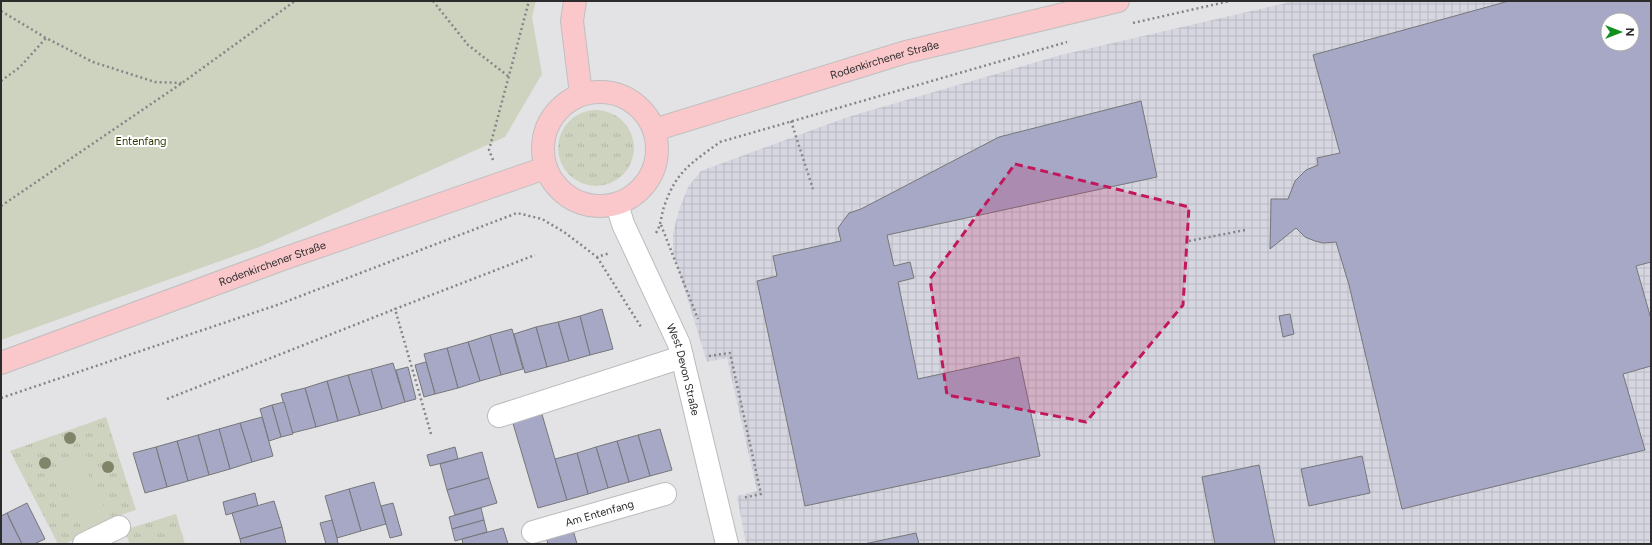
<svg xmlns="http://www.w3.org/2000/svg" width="1652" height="545" font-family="Figtree,sans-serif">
<defs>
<pattern id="industrial-grid" width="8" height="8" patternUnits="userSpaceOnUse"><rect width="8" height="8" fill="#d5d6e0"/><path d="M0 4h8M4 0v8" fill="none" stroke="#b7b8c0"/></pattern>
<pattern id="grass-tufts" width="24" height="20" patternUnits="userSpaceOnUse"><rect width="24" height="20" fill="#ced3c0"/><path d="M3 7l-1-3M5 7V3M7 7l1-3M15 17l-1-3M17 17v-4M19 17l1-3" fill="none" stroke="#b1b5a5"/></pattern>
</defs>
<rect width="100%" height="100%" fill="#e3e3e6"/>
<path fill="url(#industrial-grid)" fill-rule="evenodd" d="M1295,1h356v543h-905l-9,-48 20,-5 -30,-133 -20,4 -34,-110v-19l6,-23 9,-23 13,-16 147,-54 213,-62zM1608,20h24v24h-24z"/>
<g fill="url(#grass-tufts)">
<circle cx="596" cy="148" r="38"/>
<polygon points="106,417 136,510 126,513 65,544 58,544 10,451"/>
<polygon points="176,514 185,544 130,544 124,530"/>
</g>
<g fill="#ced3c0">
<polygon points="1,1 536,1 532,17 542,74 505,137 262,246 1,340"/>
<path d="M81,452l6,4 3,6c-7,21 13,40 22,56l-21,9 -7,-12 -7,-2 -19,-39c5,-10 12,-21 23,-22z"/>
</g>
<g fill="#a6a8c6" stroke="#767779" fill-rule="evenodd">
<path d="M1509,1h142v261l-15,4 15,53v47l-28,8 22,76 -243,59 -53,-224 -13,-43 -13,1 -8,-2 -10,-4 -9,-9 -26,21 1,-50h17l7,-18 11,-11 12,-5 -1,-7 23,-5 -27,-98zM1608,20h24v24h-24z"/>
<polygon points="1141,101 1157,177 887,235 894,266 910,262 914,278 898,282 918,379 1019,357 1040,456 805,506 757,281 777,276 773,256 841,241 838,228 849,213 861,209 999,137"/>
<polygon points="602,309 613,349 590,355 580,316"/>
<polygon points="1290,314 1294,334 1283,337 1279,316"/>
<polygon points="580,316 590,355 569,361 558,322"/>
<polygon points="558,322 569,361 547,367 536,327"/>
<polygon points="536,327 547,367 525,373 514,334"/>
<polygon points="512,329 523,369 501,375 490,335"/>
<polygon points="490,335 501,375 480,381 468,342"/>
<polygon points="468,342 480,381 458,388 447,348"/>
<polygon points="447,348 458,388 435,394 424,354"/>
<polygon points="426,362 435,394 424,397 415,365"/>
<polygon points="393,363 405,402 382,409 371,369"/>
<polygon points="408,367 416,399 405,402 396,370"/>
<polygon points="371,369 382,409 360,415 348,375"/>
<polygon points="348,375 360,415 338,421 327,381"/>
<polygon points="327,381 338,421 316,427 305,388"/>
<polygon points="305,388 316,427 292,433 281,394"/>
<polygon points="284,402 293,434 281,437 272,405"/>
<polygon points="272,405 281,437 269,441 260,409"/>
<polygon points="541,411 567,500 538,508 512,420"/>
<polygon points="262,417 273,456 252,462 240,423"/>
<polygon points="240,423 252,462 230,469 219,429"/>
<polygon points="219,429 230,469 209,475 198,435"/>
<polygon points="660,429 672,470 650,476 638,435"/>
<polygon points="198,435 209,475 188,481 177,441"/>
<polygon points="638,435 650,476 629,482 617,441"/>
<polygon points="177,441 188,481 167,487 156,447"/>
<polygon points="617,441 629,482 608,488 596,447"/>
<polygon points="156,447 167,487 145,493 133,453"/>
<polygon points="455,447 458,459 430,466 427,455"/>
<polygon points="596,447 608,488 588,494 577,453"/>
<polygon points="482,452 489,478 447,490 440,464"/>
<polygon points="577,453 588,494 567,500 555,459"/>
<polygon points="1362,456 1370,493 1309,506 1301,469"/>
<polygon points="1259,465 1275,544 1215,544 1202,477"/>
<polygon points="489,478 497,503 455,515 447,490"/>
<polygon points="374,482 386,524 361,531 349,489"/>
<polygon points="349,489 361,531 337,538 325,496"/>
<polygon points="255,493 258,506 226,515 223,502"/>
<polygon points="274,501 282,527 240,539 232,513"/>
<polygon points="27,503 45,539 34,544 22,544 7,513"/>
<polygon points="393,503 402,535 390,538 381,506"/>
<polygon points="481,508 484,520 452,529 449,517"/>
<polygon points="7,513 10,520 22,544 1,544 1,516"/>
<polygon points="332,520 337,538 338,544 326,544 320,523"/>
<polygon points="484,520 487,532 455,541 452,529"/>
<polygon points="282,527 286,544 241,544 240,539"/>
<polygon points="503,528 508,544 463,544 462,539"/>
<polygon points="573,530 577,544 548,544 546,537"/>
<polygon points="916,533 919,544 864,544"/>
</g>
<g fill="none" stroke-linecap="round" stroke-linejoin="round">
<defs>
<g id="minor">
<path id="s1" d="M617,204l6,20 56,120 48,200"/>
<polyline points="499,416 682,357"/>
<path id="s2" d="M533,532l132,-38"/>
<polyline points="84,544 119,527"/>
</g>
<g id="major">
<polyline points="575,1 572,21 581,94"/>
<circle cx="600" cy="149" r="57"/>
<path id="s3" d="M654,130l252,-78 212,-51"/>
<path id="s4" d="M1,363l279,-103 265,-92"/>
</g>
</defs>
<use href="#minor" stroke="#bbbbbd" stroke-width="24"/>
<use href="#major" stroke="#c0c0c0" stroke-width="24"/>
<g stroke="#858587" stroke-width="2.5" stroke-dasharray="2 3" stroke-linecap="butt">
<polyline points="433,1 468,45 508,76"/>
<polyline points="1,11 46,38 93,62 155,82 182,83"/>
<polyline points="1133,23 1230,1"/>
<polyline points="1,81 20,67 46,38"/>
<polyline points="791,121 813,189"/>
<polyline points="493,160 489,150 529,1"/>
<polyline points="1,206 182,83 295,1"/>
<polyline points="661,225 698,319"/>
<path d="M656,233c6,-10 5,-19 9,-29 12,-34 28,-42 55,-62l347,-100"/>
<polyline points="1189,241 1245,230"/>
<polyline points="597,257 641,327"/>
<polyline points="709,356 730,353 761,494 742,498"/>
<polyline points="1,398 277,305 517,213 542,219 564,232 597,257 610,253"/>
<polyline points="167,399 395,309"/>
<polyline points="431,434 395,309 535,255"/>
</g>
<use href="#minor" stroke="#fff" stroke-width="22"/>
<use href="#major" stroke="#fac8cb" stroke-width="22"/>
</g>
<g fill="#808469">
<circle cx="70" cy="438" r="6"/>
<circle cx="45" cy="463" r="6"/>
<circle cx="108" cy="467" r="6"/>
</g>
<path fill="#c2185b" fill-opacity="0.2" stroke="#c2185b" stroke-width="3" stroke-dasharray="8 5" stroke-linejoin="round" d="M1015,164l174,43 -6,98 -97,117 -139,-27 -17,-116z"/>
<g text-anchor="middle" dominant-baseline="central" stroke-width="4" stroke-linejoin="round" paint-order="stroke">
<g font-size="11" fill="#2c2c2d" stroke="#fff">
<text stroke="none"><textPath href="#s3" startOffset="241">Rodenkirchener Straße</textPath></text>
<text stroke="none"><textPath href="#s4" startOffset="289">Rodenkirchener Straße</textPath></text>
<text stroke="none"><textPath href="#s1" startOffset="179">West Devon Straße</textPath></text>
<text stroke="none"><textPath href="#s2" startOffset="69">Am Entenfang</textPath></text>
</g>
<g font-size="11" fill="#2f3702" stroke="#fff">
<text x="141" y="141">Entenfang</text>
</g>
</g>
<rect width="1652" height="545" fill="none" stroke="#2c2c2d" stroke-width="4"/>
<g transform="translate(1620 32) rotate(90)"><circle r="19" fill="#ffffff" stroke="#ababab"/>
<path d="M0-3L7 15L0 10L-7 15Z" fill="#138f1c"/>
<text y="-6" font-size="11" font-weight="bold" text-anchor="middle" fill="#2c2c2d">N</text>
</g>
</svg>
